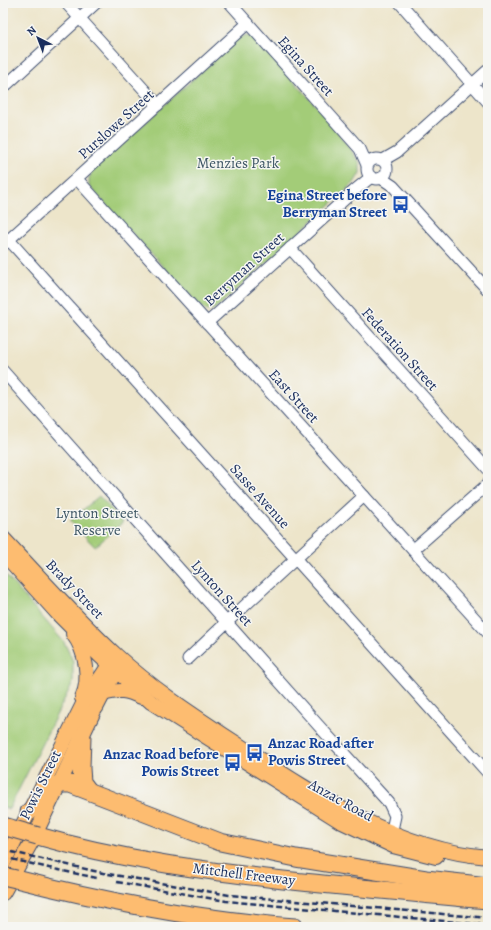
<svg xmlns="http://www.w3.org/2000/svg" width="491" height="930" font-family="Alegreya,serif">
<rect width="100%" height="100%" fill="#f6f6f2"/>
<filter id="ink" filterUnits="userSpaceOnUse"><feTurbulence type="fractalNoise" baseFrequency=".025" numOctaves="2"/><feDisplacementMap in="SourceGraphic" scale="8" xChannelSelector="R" yChannelSelector="G"/><feConvolveMatrix kernelMatrix="1 2 1 2 8 2 1 2 1" color-interpolation-filters="sRGB"/></filter>
<filter id="wash" filterUnits="userSpaceOnUse"><feTurbulence type="fractalNoise" baseFrequency=".012" numOctaves="4" result="noise"/><feDisplacementMap in="SourceGraphic" scale="16" xChannelSelector="R" yChannelSelector="G"/><feGaussianBlur stdDeviation="0.9" result="paint"/><feColorMatrix in="noise" values="0 0 0 0 0 0 0 0 0 0 0 0 0 0 0 0 0 1.4 0 .05"/><feComposite in="paint" operator="in"/></filter>
<g filter="url(#wash)">
<rect width="100%" height="100%" fill="#ede5ca"/>
<g fill="#a3cc78" stroke="#5f7e6b">
<polygon points="248,35 254,37 329,120 360,163 360,173 354,183 216,308 208,311 200,307 89,186 89,178 93,170 231,45 239,38"/>
<polygon points="99,496 123,522 95,547 70,521"/>
<polygon points="3,572 64,642 73,661 73,682 9,809 3,807"/>
</g>
</g>
<g filter="url(#ink)">
<g fill="none" stroke-linecap="round" stroke-linejoin="round">
<defs>
<g id="minor">
<polyline points="66,3 158,105"/>
<polyline points="230,3 360,149 367,165"/>
<polyline points="400,3 488,102"/>
<polyline points="3,88 96,3"/>
<circle cx="377" cy="169" r="10"/>
<polyline points="383,160 397,152 488,70"/>
<polyline points="381,178 393,186 488,290"/>
<polyline points="77,179 488,633"/>
<polyline points="9,240 488,773"/>
<polyline points="3,245 248,23"/>
<polyline points="290,248 488,469"/>
<polyline points="207,323 355,190 371,177"/>
<polyline points="3,371 318,725 389,803 395,816 390,839"/>
<polyline points="413,550 488,484"/>
<polyline points="188,659 227,622 364,496"/>
</g>
<g id="major">
<path d="M3,538c37,39 73,80 113,117 39,36 85,65 129,94 73,48 154,101 243,108"/>
<polyline points="3,553 58,614 100,656 151,702 340,821 393,846 436,857"/>
<path d="M73,634c13,17 18,45 9,64"/>
<path d="M103,694c17,-5 23,-4 38,3"/>
<polyline points="85,701 109,665 114,659"/>
<polyline points="96,708 110,681 120,666"/>
<polyline points="3,864 83,704"/>
<polyline points="3,893 33,839 94,711"/>
</g>
<g id="highway">
<polyline points="82,737 81,768 82,782 88,790"/>
<polyline points="29,812 59,784 70,784 220,842 296,858 339,865 426,879 488,886"/>
<path d="M38,836c80,23 162,34 245,44 68,7 136,14 205,20"/>
<path d="M16,879c91,23 185,41 279,48"/>
</g>
</defs>
<use href="#minor" stroke="#3a4a6e" stroke-width="13"/>
<use href="#major" stroke="#3a4a6e" stroke-width="16"/>
<use href="#highway" stroke="#3a4a6e" stroke-width="19"/>
<use href="#minor" stroke="#fff" stroke-width="11"/>
<use href="#major" stroke="#fdbc70" stroke-width="14"/>
<use href="#highway" stroke="#fdbc70" stroke-width="17"/>
<g stroke="#1b2f5e" stroke-width="2.5" stroke-dasharray="6 3" stroke-linecap="butt">
<polyline points="3,850 103,873 229,895 488,918"/>
<polyline points="3,857 49,868 97,878"/>
<polyline points="117,882 226,901 488,925"/>
</g>
<defs>
<g id="highway-bridge">
<polyline points="3,826 38,836"/>
<polyline points="3,876 16,879"/>
</g>
</defs>
<use href="#highway-bridge" stroke="#3a4a6e" stroke-width="19" stroke-linecap="butt"/>
<use href="#highway-bridge" stroke="#fdbc70" stroke-width="17"/>
</g>
</g>
<defs>
<symbol id="bus-bare" viewBox="-9 -9 18 18"><path d="M-5-6H5V4H4V6H2V4H-2V6H-4V4H-5ZM-3.5-4V0h7V-4ZM-3.5 1.2v1.5H-2V1.2ZM2 1.2v1.5H3.5V1.2Z" fill="#1a4fb4" stroke="#f6f6f2" stroke-width="2.5" paint-order="stroke"/></symbol>
</defs>
<g fill-rule="evenodd">
<use href="#bus-bare" x="388" y="192" width="25" height="25"/>
<use href="#bus-bare" x="242" y="740" width="25" height="25"/>
<use href="#bus-bare" x="220" y="750" width="25" height="25"/>
</g>
<g text-anchor="middle" dominant-baseline="central" stroke-width="3" stroke-linejoin="round" paint-order="stroke">
<g font-size="15" fill="#1b2f5e" stroke="#f6f6f2">
<text transform="translate(306 66) rotate(48)">Egina Street</text>
<text transform="translate(116 124) rotate(-42)">Purslowe Street</text>
<text transform="translate(244 269) rotate(-42)">Berryman Street</text>
<text transform="translate(400 349) rotate(48)">Federation Street</text>
<text transform="translate(294 396) rotate(48)">East Street</text>
<text transform="translate(260 496) rotate(48)">Sasse Avenue</text>
<text transform="translate(75 589) rotate(46)">Brady Street</text>
<text transform="translate(222 593) rotate(48)">Lynton Street</text>
<text transform="translate(40 785) rotate(-64)">Powis Street</text>
<text transform="translate(341 800) rotate(29)">Anzac Road</text>
<text transform="translate(244 874) rotate(7)">Mitchell Freeway</text>
</g>
<g font-size="15" fill="#3d5664" stroke="#f6f6f2">
<text x="238" y="163">Menzies Park</text>
<text x="97" y="513">Lynton Street<tspan x="97" dy="17">Reserve</tspan></text>
</g>
<g font-size="15" font-weight="bold" fill="#164399" stroke="#f6f6f2" text-anchor="end">
<text x="387" y="195">Egina Street before<tspan x="387" dy="17">Berryman Street</tspan></text>
<text x="268" y="743" text-anchor="start">Anzac Road after<tspan x="268" dy="17">Powis Street</tspan></text>
<text x="219" y="754">Anzac Road before<tspan x="219" dy="17">Powis Street</tspan></text>
</g>
</g>
<rect width="491" height="930" fill="none" stroke="#f6f6f2" stroke-width="16"/>
<g transform="translate(38 38) rotate(318)" stroke="#f6f6f2" stroke-width="3" paint-order="stroke">
<path d="M0-3L7 15L0 10L-7 15Z" fill="#1b2f5e"/>
<text y="-6" font-size="11" font-weight="bold" text-anchor="middle" fill="#1b2f5e">N</text>
</g>
</svg>
